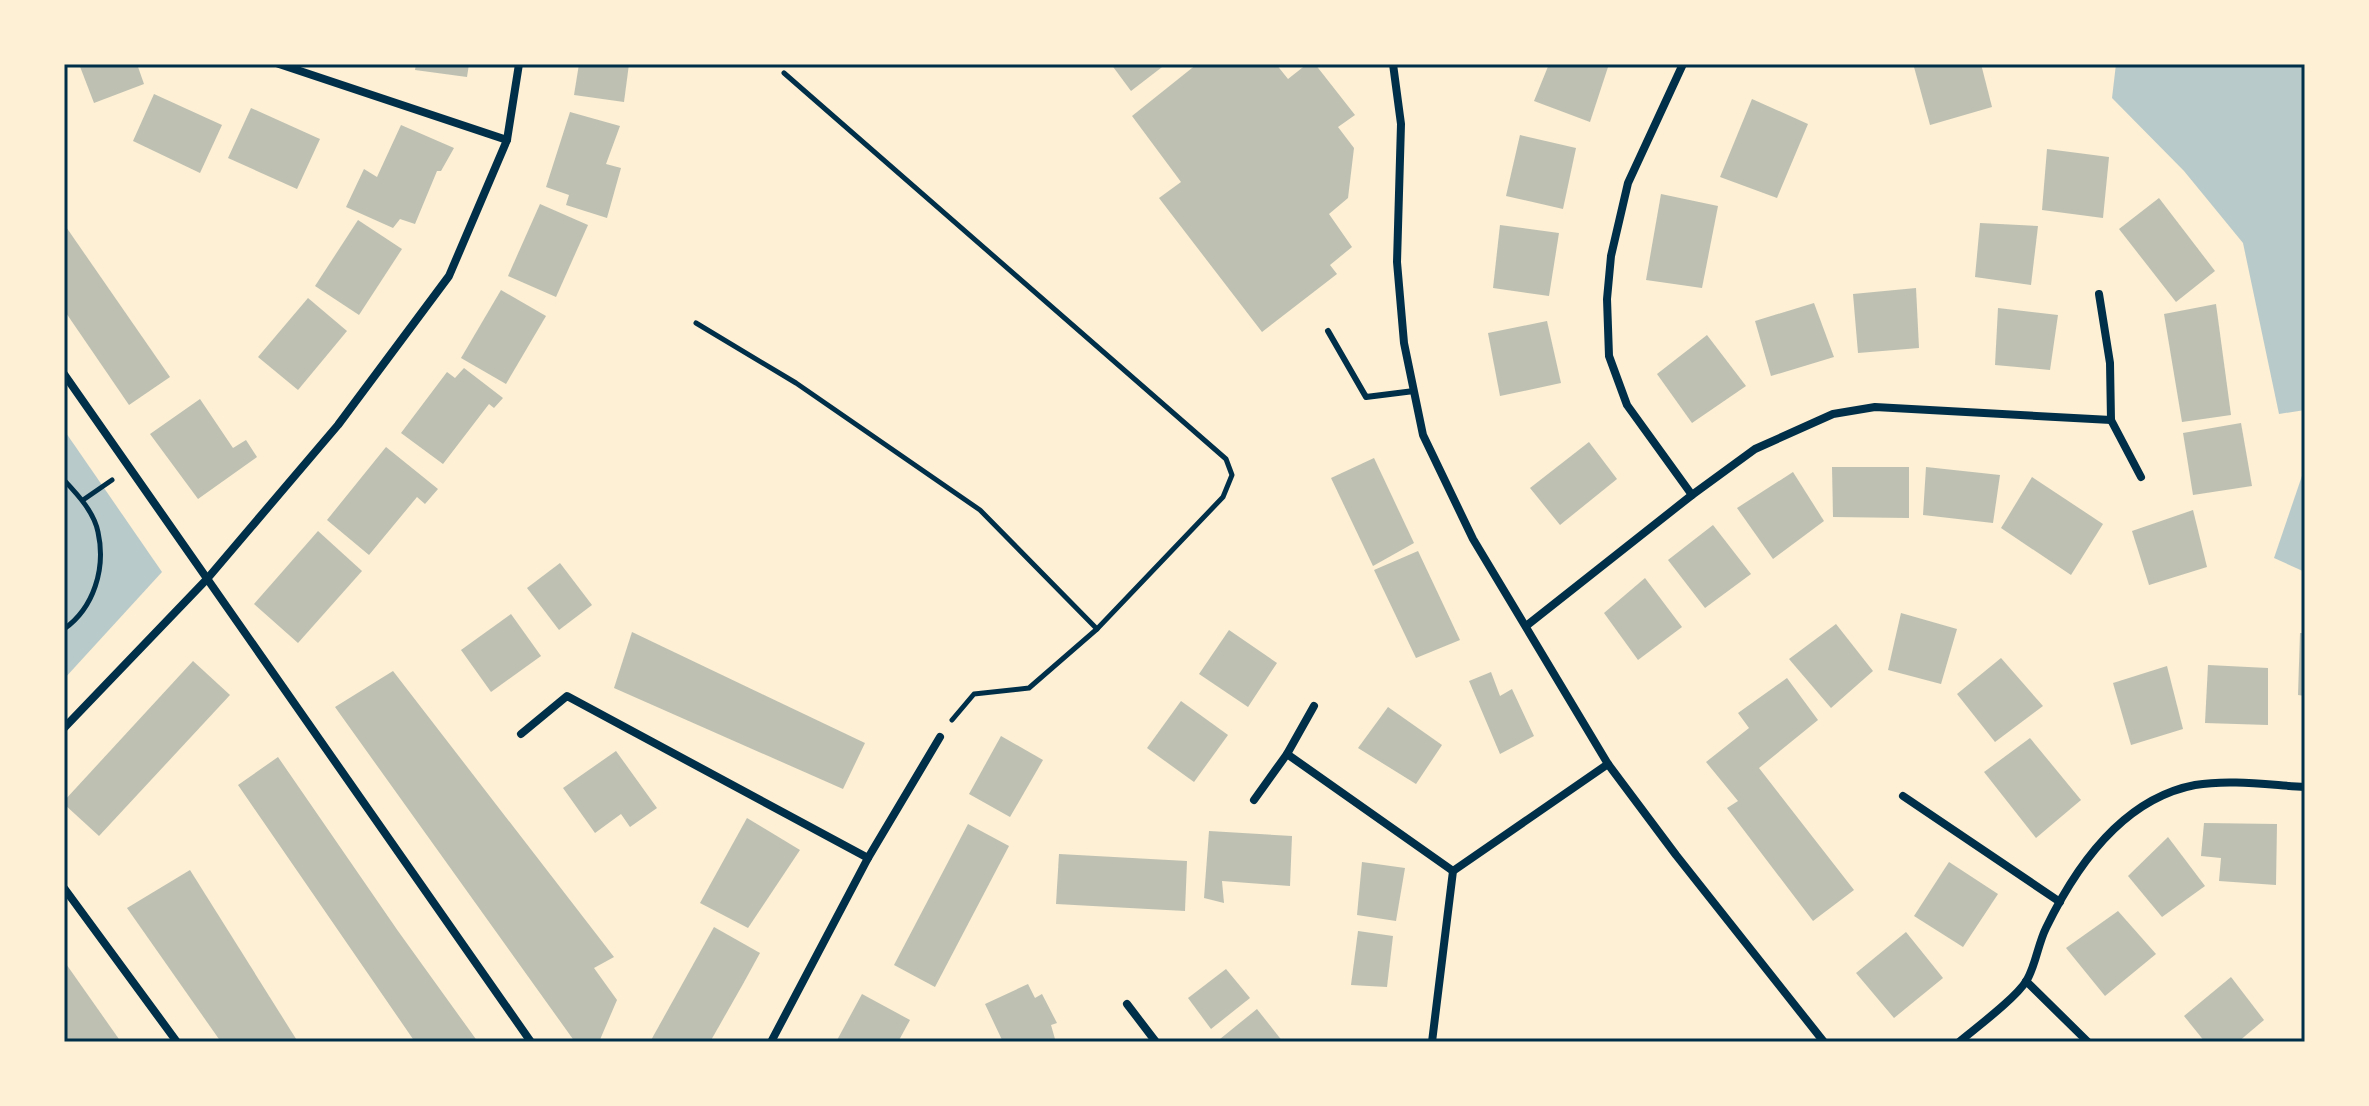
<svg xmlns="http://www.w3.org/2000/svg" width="2369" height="1106" font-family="'PT Sans',sans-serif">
<rect width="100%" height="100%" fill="#fdf0d5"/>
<g fill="#b9caca">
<polygon points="2116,64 2305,64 2305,410 2279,414 2243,243 2184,171 2112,98"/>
<polygon points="64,430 162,572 64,679"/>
<polygon points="2305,467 2305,572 2274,558"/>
</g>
<g fill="#bec0b2">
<polygon points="79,64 137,64 144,84 94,103"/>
<polygon points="416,64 469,64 467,77 415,70"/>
<polygon points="579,64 629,64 624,102 574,95"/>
<polygon points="1111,64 1166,64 1131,91"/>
<polygon points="1197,64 1276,64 1288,79 1307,64 1315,64 1355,115 1338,127 1354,148 1348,198 1329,214 1352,247 1330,265 1337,274 1262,332 1159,198 1181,182 1132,116"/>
<polygon points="1549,64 1609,64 1590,122 1534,101"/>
<polygon points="1927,64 1981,64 1992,107 1930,125 1914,67"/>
<polygon points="154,94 222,125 200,173 133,141"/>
<polygon points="1752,99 1808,124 1777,198 1720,177"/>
<polygon points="251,108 320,139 297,189 228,158"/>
<polygon points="570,112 620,126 606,164 621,168 607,218 566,205 569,195 546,187"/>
<polygon points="401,125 454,148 441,171 437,171 415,224 400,219 393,228 346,207 364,169 377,177"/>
<polygon points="1520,135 1576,148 1563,209 1506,196"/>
<polygon points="2047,149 2109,157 2103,218 2042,210"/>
<polygon points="1661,194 1718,206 1702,288 1646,280"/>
<polygon points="2159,198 2215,271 2176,302 2119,229"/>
<polygon points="540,204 588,225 556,297 508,276"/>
<polygon points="358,220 402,249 359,315 315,286"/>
<polygon points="1980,223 2038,226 2031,285 1975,277"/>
<polygon points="64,224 170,377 129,405 64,310"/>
<polygon points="1500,225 1559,233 1549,296 1493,288"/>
<polygon points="1916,288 1919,348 1858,353 1853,294"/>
<polygon points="501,290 546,316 506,384 461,358"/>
<polygon points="308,298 347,331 298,390 258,357"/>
<polygon points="1814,303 1834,357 1771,376 1755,321"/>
<polygon points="2216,304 2231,415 2182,422 2164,314"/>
<polygon points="1998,308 2058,315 2050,370 1995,365"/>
<polygon points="1547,321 1561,383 1500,396 1488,333"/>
<polygon points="1707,335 1746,386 1692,423 1657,374"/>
<polygon points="464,368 503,398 494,408 489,404 443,464 401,433 447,372 455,378"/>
<polygon points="200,399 233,448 246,440 257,457 198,499 150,434"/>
<polygon points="2241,423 2252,486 2193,495 2183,433"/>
<polygon points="1589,442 1617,479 1560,525 1530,488"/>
<polygon points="386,447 438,489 425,504 417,497 369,555 327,520"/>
<polygon points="1374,458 1414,543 1373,566 1331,478"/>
<polygon points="1832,467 1909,467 1909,518 1833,517"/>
<polygon points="1926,467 2000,475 1993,523 1923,515"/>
<polygon points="1793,472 1824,521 1773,559 1737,508"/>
<polygon points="2032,477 2103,524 2071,575 2001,528"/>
<polygon points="2193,510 2207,567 2149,585 2132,531"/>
<polygon points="1713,525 1751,574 1705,608 1668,560"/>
<polygon points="318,531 362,571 298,643 254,604"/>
<polygon points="1418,551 1460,640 1416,658 1374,570"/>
<polygon points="560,563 592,605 559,630 527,588"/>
<polygon points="1645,578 1682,627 1638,660 1604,613"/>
<polygon points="1901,613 1957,629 1941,684 1888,670"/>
<polygon points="511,614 541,656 491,692 461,650"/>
<polygon points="1836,624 1873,671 1831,708 1789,659"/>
<polygon points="1229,630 1277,663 1248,707 1199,674"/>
<polygon points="632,632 865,743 843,789 614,688"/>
<polygon points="2300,633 2305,633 2305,696 2298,695"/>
<polygon points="2001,658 2043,706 1995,742 1957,694"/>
<polygon points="193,661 230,695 99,836 64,804 64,801"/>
<polygon points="2208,665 2268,668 2268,725 2205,723"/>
<polygon points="2167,666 2183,729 2131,745 2113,683"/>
<polygon points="393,671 614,957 594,968 617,1000 599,1042 575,1042 335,707"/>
<polygon points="1491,672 1500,696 1512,689 1534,736 1500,754 1469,681"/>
<polygon points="1787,678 1818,720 1759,768 1854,890 1813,921 1727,808 1738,801 1706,762 1749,728 1738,713"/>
<polygon points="1181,701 1228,735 1194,782 1147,748"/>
<polygon points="1388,707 1442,745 1416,784 1358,748"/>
<polygon points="1001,736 1043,760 1010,817 969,794"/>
<polygon points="2030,738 2081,800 2036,838 1984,772"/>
<polygon points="616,751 657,808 630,827 621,814 595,833 563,788"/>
<polygon points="278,757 398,931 478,1042 415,1042 238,785"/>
<polygon points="747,818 800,850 748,928 700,903"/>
<polygon points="2204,823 2277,824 2276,885 2219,881 2221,858 2201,856"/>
<polygon points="968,824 1009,846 935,987 894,965"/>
<polygon points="1209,831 1292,836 1290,886 1222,881 1224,903 1204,898"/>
<polygon points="2168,837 2205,886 2162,917 2128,876"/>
<polygon points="1059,854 1187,861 1185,911 1056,904"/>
<polygon points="1362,862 1405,868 1396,921 1357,915"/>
<polygon points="1949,862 1998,894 1963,947 1914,916"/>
<polygon points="190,870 298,1042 221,1042 127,908"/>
<polygon points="2118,911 2156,954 2105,996 2066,948"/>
<polygon points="714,927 760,953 743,984 710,1042 650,1042"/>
<polygon points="1358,931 1393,936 1387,987 1351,985"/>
<polygon points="1906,932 1943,978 1894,1018 1856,973"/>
<polygon points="64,961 121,1042 64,1042"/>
<polygon points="1226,969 1250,998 1211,1029 1188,998"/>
<polygon points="2231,977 2264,1020 2238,1042 2205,1042 2184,1016"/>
<polygon points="1028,984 1035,998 1042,994 1057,1023 1051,1025 1055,1039 1050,1042 1003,1042 985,1004"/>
<polygon points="862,994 910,1020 898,1042 836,1042"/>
<polygon points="1257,1009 1283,1042 1222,1042 1220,1039"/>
</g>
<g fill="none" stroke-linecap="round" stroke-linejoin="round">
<g stroke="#003049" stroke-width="5">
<polyline points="696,323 796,383 980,510 1097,629 1223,497 1232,475 1226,459 784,73"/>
<path d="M64,480c14,15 30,32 34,52 8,36 -4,76 -34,97"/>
<polyline points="83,500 112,480"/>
<polyline points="952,720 974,694 1029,688 1097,629"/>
</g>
<polyline stroke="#003049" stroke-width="6" points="1328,331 1366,397 1414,391"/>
<g stroke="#003049" stroke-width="8">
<polyline points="279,64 507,140"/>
<polyline points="1393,64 1401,124 1397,262 1404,343 1423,435 1473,539 1608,764 1676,855 1824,1042"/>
<polyline points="1683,64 1628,183 1611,256 1607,299 1609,356 1627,405 1692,495"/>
<polyline points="2099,294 2110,363 2111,420 2141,477"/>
<polyline points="64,374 531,1042"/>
<polyline points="1526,626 1692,495 1755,449 1833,414 1875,407 2111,420"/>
<polyline points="64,728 207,579 338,425 449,276 507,140 519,64"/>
<polyline points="521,734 567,696 868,858"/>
<polyline points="1287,754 1453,871"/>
<polyline points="1903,796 2060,902"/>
<polyline points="1254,800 1287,754 1314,706"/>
<polyline points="64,888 177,1042"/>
<polyline points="2026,981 2088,1042"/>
<polyline points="1127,1004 1156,1042"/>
<polyline points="771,1042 868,858 940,737"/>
<polyline points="1432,1042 1453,871 1608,764"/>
<path d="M1959,1042c18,-15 57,-44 68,-62 9,-16 11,-36 19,-52 30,-62 76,-129 149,-143 35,-6 74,0 110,2"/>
</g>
</g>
<rect width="2369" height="1106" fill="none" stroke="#fdf0d5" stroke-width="132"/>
<rect x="66" y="66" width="2237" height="974" fill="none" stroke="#003049" stroke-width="3"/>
</svg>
